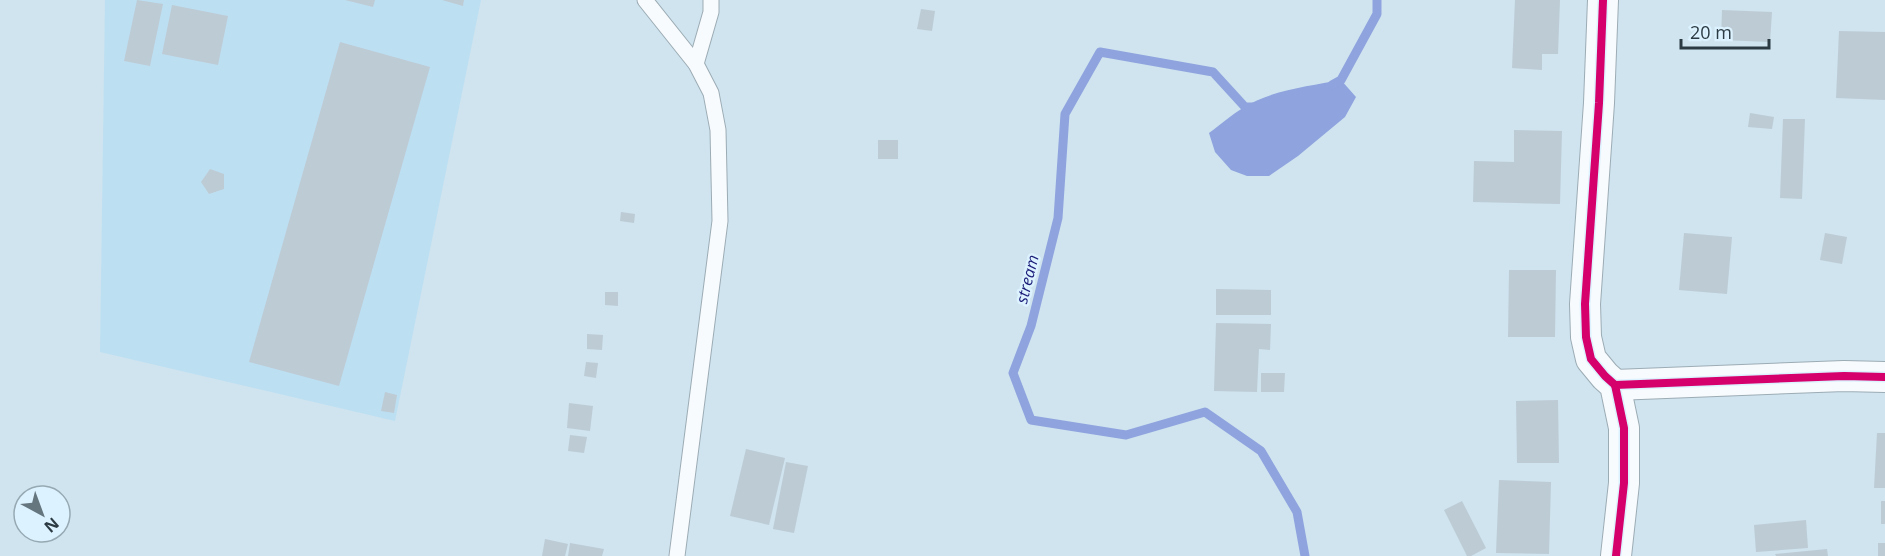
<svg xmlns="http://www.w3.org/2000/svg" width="1885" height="556" font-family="'Open Sans',sans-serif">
<rect width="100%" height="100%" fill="#cfe4ef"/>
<polygon fill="#bddff2" points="105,0 481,0 395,421 100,352"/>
<path fill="#8fa3de" d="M1341,80l15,17 -11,20 -47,39 -29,20h-22l-16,-6 -16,-18 -6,-19c11,-8 22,-18 34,-25 28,-18 67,-22 98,-28z"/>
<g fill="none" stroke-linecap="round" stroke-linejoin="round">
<g stroke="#8fa3de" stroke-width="9">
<polyline points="1332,85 1341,80 1377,14 1377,0"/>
<polyline points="1254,107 1245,107 1213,72 1100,52 1065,114 1058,218 1031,326 1013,373 1031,420 1126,435 1205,412 1261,451 1297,512 1305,556"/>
</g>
</g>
<g fill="#bdcbd5">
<polygon points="137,0 163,4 150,66 124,61"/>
<polygon points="345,0 375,0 373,7"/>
<polygon points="442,0 464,0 463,6"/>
<polygon points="1515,0 1560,0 1558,54 1542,54 1542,70 1512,68"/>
<polygon points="172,5 228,16 218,65 162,54"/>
<polygon points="921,9 935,11 932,31 917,29"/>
<polygon points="1722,10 1772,12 1770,42 1721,40"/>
<polygon points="1839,31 1885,32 1885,100 1836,98"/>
<polygon points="340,42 430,67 339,386 249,362"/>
<polygon points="1750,113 1774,117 1772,129 1748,127"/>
<polygon points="1783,119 1805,119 1802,199 1780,198"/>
<polygon points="1514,130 1562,131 1560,204 1473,202 1474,161 1514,162"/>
<rect x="878" y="140" width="20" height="19"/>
<polygon points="210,169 224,174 224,189 209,194 201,182"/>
<polygon points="621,212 635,214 634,223 620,221"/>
<polygon points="1684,233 1732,237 1727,294 1679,290"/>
<polygon points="1825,233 1847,237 1842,264 1820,260"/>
<polygon points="1509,270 1556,270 1555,337 1508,337"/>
<polygon points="1216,289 1271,290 1271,315 1216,315"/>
<polygon points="605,292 618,292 618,306 605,305"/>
<polygon points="1216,323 1271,324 1270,350 1259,349 1257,392 1214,391"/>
<polygon points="587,334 603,335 602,350 587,349"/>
<polygon points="586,362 598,363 596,378 584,376"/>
<polygon points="1261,373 1285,373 1284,392 1261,392"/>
<polygon points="385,392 397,395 394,413 381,411"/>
<polygon points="1558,400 1559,463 1517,463 1516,401"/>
<polygon points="569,403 593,406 590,431 567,428"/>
<polygon points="1877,433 1885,433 1885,488 1874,488"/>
<polygon points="570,435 587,437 584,453 568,451"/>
<polygon points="746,449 785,458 769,525 730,516"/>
<polygon points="786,462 808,466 794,533 773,529"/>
<polygon points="1499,480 1551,482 1549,554 1496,553"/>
<polygon points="1462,501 1486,548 1471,556 1467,556 1444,510"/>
<rect x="1881" y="501" width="4" height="23"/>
<polygon points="1806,520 1808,548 1756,552 1754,525"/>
<polygon points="545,539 568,544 565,556 542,556"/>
<polygon points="570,543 604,549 602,556 568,556"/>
<rect x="1878" y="543" width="7" height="13"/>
<polygon points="1827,549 1828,556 1776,556 1775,554"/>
</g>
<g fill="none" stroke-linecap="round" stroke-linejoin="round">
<defs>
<g id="service">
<polyline points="645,0 696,64 711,93 718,130 720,221 677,556"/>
<polyline points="696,64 711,12 711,0"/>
</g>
<g id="minor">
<polyline points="1603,0 1599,103 1585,304 1586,337 1591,359 1605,376 1615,385 1624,428 1624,483 1616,556"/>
<polyline points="1615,385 1844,376 1885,377"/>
</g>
</defs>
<use href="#service" stroke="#9cacb5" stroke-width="17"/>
<use href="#minor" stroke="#9cacb5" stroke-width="32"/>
<use href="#service" stroke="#f8fbfd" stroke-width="15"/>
<use href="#minor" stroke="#f8fbfd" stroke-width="30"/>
<defs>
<g id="cycleway">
<polyline points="1603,0 1599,103 1585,304 1586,337 1591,359 1605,376 1615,385 1624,428 1624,483 1616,556"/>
<polyline points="1615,385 1844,376 1885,377"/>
</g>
</defs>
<use href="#cycleway" stroke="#dcf2fe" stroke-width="11"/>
<use href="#cycleway" stroke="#d6006c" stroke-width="8"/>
</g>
<g text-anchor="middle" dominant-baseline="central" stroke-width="5" stroke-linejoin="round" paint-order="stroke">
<g font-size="16" font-style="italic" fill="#1b1d79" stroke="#dcf2fe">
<text transform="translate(1027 279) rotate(-76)">stream</text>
</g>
</g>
<g transform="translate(42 514) rotate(139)"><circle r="28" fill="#dcf2fe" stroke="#96a9b3" stroke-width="1.5"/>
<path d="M0-4.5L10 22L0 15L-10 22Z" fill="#65767f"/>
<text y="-9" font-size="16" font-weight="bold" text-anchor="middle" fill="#2c3b43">N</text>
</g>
<path d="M1681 39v9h88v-9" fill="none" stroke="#2c3b43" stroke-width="3"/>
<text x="1690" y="39" font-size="18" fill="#2c3b43" stroke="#dcf2fe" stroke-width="4.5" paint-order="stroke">20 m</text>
</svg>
